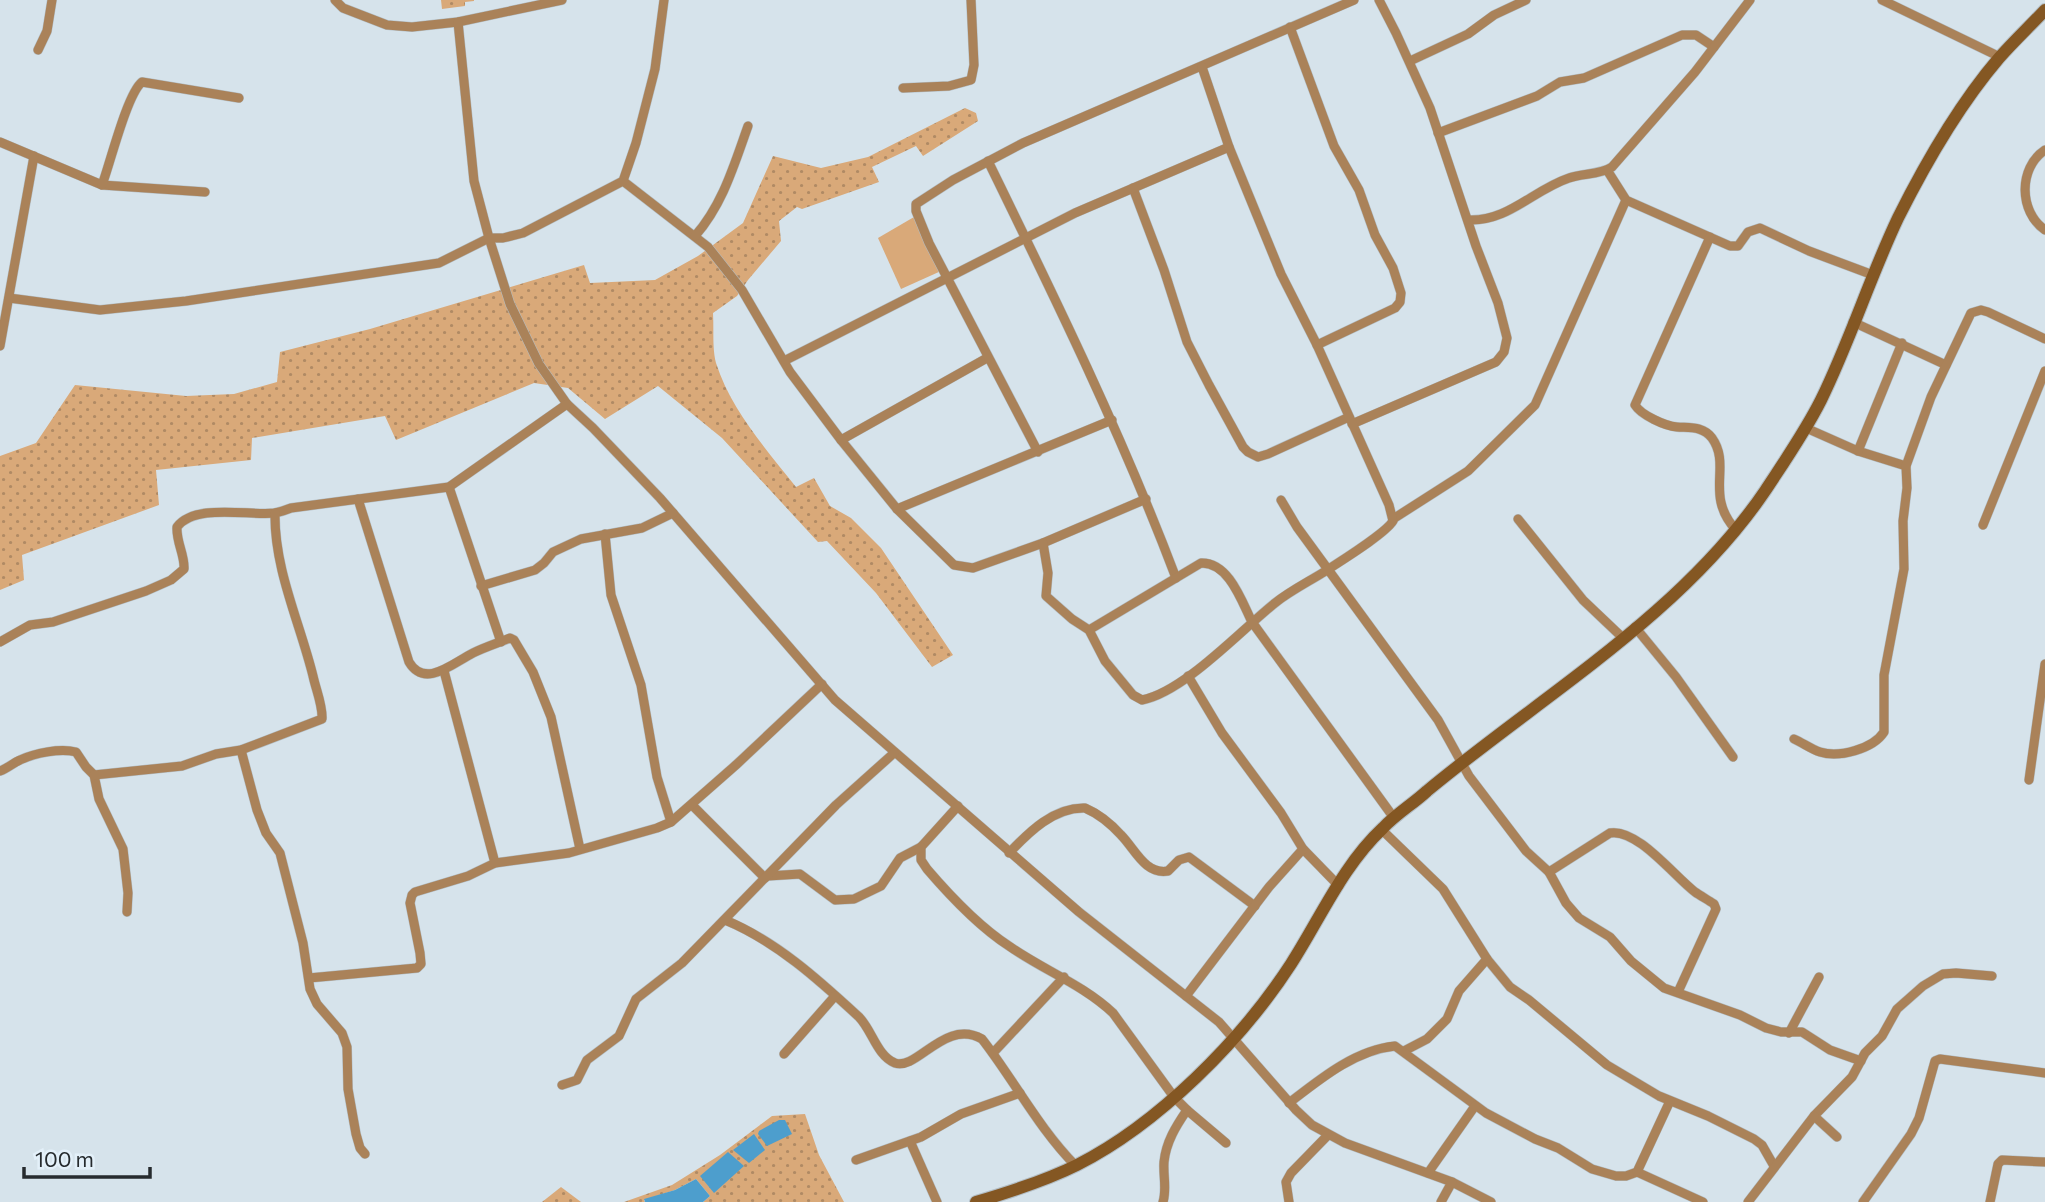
<svg xmlns="http://www.w3.org/2000/svg" width="2045" height="1202" font-family="Commissioner,sans-serif">
<defs>
<pattern id="grass-dots" width="8" height="8" patternUnits="userSpaceOnUse" patternTransform="scale(1.75)"><rect width="8" height="8" fill="#d9a979"/><path d="M2 2h.1M6 6h.1" fill="none" stroke="#b08a64" stroke-width="1.8" stroke-linecap="round"/></pattern>
</defs>
<rect width="100%" height="100%" fill="#d6e3eb"/>
<g fill="url(#grass-dots)">
<polygon points="441,0 474,0 474,1 465,2 465,6 442,9"/>
<path d="M965,108l11,5 2,8 -55,35 -7,-10 -44,21 7,15 -77,27 -5,-2 -18,14 2,20 -33,39 -11,16 -24,17c1,16 -1,35 3,50 15,47 50,86 80,124l18,-9 16,28 21,12 30,30 72,107 -21,12 -56,-74 -49,-52 -9,1 -96,-104 -64,-52 -53,33 -37,-31 -34,-5 -138,57 -11,-24 -133,22 -1,22 -95,10 3,35 -137,50 2,25 -24,10v-134l36,-13 39,-58 111,11 48,-2 43,-12 3,-30 90,-23 214,-64 6,18 65,-3 43,-24 45,-33 30,-67 48,12 47,-11z"/>
<polygon points="805,1114 819,1155 844,1202 703,1202 710,1196 696,1179 675,1190 644,1200 645,1202 624,1202 672,1185 720,1155 772,1116"/>
<polygon points="561,1187 581,1202 542,1202"/>
</g>
<polygon fill="#d9a979" points="914,217 941,271 901,289 878,238"/>
<g fill="#4d9ecd">
<polygon points="779,1120 785,1120 792,1134 767,1146 758,1134 759,1131"/>
<polygon points="754,1134 765,1150 749,1163 733,1150"/>
<polygon points="728,1152 744,1166 714,1193 700,1176"/>
<polygon points="696,1179 710,1196 703,1202 645,1202 644,1199 675,1190"/>
</g>
<g fill="none" stroke-linecap="round" stroke-linejoin="round">
<defs>
<g id="street">
<polyline points="335,0 343,8 387,25 412,27 458,22 562,0"/>
<polyline points="1882,0 2000,57"/>
<polyline points="458,22 474,181 489,238 510,304 539,364 567,404 593,428 660,498 835,700 1079,912 1219,1022 1296,1110 1312,1125 1345,1143 1452,1182 1491,1202"/>
<polyline points="1290,27 1334,146 1359,190 1375,235 1393,268 1401,293 1400,302 1395,308 1317,345"/>
<polyline points="38,50 47,31 52,0"/>
<polyline points="1410,61 1468,34 1494,15 1526,0"/>
<polyline points="903,88 949,86 971,80 974,65 971,0"/>
<polyline points="1438,133 1537,96 1560,82 1584,78 1682,35 1696,35 1714,47"/>
<polyline points="0,142 102,185 205,192"/>
<path d="M2045,150c-27,18 -26,62 0,80"/>
<path d="M988,161c67,137 134,274 188,417"/>
<polyline points="1607,170 1626,200 1730,246 1738,246 1748,232 1760,228 1809,251 1873,275"/>
<polyline points="623,181 708,247 742,290 790,372 841,440 897,509 954,565 973,568 1043,543 1146,499"/>
<path d="M102,185c8,-21 25,-91 40,-103l97,16"/>
<polyline points="1133,188 1164,270 1187,342 1209,385 1243,447 1248,452 1258,457 1268,454 1349,417"/>
<path d="M1468,220c40,2 65,-30 101,-42 13,-5 31,-3 43,-11l83,-95 55,-72"/>
<path d="M695,236c28,-32 39,-71 53,-110"/>
<path d="M1710,237l-75,168c6,10 30,21 42,22 13,1 26,-1 35,11 20,28 -8,57 24,92"/>
<polyline points="9,298 100,310 186,301 439,263 489,238 503,238 523,233 623,181 636,143 655,69 664,0"/>
<polyline points="1853,322 1946,365"/>
<polyline points="0,346 34,156"/>
<polyline points="784,361 1075,213 1229,147"/>
<polyline points="1352,424 1496,362 1504,352 1507,338 1498,303 1476,246 1430,108 1396,33 1379,0"/>
<polyline points="1806,428 1858,451 1906,466"/>
<polyline points="841,440 987,358"/>
<polyline points="1858,451 1902,343"/>
<polyline points="1038,452 929,243 916,211 916,204 953,180 1023,143 1354,0"/>
<polyline points="449,487 501,642"/>
<path d="M358,499l51,163c16,27 44,1 64,-9 12,-6 25,-10 37,-15l4,2 19,32 18,45 29,132"/>
<polyline points="1281,500 1297,527 1438,720 1469,776 1526,851 1549,872 1566,903 1579,918 1610,937 1631,961 1664,988 1740,1015 1766,1028 1781,1032 1802,1032 1830,1050 1861,1061"/>
<polyline points="897,509 1112,420"/>
<polyline points="1393,519 1468,471 1535,405 1626,200"/>
<polyline points="1518,519 1583,600 1623,638"/>
<polyline points="1983,525 2045,371"/>
<polyline points="605,534 611,595 641,685 657,777 671,822"/>
<path d="M1043,543l5,30 -2,23 26,23 17,11 16,31 28,34 9,5c42,-8 99,-70 133,-97 15,-12 33,-21 49,-31 15,-10 61,-38 69,-51l-4,-16 -72,-160 -36,-71 -52,-127 -27,-80"/>
<polyline points="481,586 535,570 544,563 553,552 581,539 642,528 673,513"/>
<polyline points="1635,627 1676,677 1733,757"/>
<path d="M1089,630l112,-67c28,-1 41,39 51,59l142,196"/>
<path d="M0,642l30,-17 23,-3 93,-31 25,-11 13,-11c1,-14 -8,-27 -7,-42 18,-24 72,-11 98,-14 5,-1 11,-3 16,-5l158,-21 118,-83"/>
<polyline points="444,671 495,863"/>
<polyline points="1188,676 1222,733 1281,813 1303,849 1339,886"/>
<path d="M1794,739c9,4 17,10 26,13 19,6 53,-3 64,-20v-57l20,-106 -1,-48 4,-33 -1,-22 25,-69 40,-84 10,-3 7,2 57,27"/>
<polyline points="241,750 257,810 266,833 280,853 303,943 310,989 317,1004 342,1033 347,1047 348,1089 356,1134 360,1148 365,1154"/>
<path d="M0,771c8,-3 13,-8 20,-11 15,-7 40,-12 56,-8l10,15 8,8 5,24 24,50 5,44 -1,19"/>
<path d="M94,775l88,-9 34,-12 25,-4 81,-31c1,-13 -6,-29 -9,-43 -13,-53 -39,-107 -38,-163"/>
<polyline points="2029,780 2045,664"/>
<polyline points="692,805 765,878"/>
<path d="M958,806l-37,41v13l6,9c24,28 51,57 82,77 34,24 73,38 104,67l61,84 13,13c-11,16 -21,32 -23,52 -1,14 3,27 -1,40"/>
<polyline points="1381,829 1443,889 1487,959 1510,987 1529,1000 1607,1065 1659,1096 1708,1116 1754,1139 1762,1145 1774,1166"/>
<path d="M1009,853c20,-21 45,-46 76,-45 14,6 26,16 36,27 14,14 24,40 47,36l11,-11 10,-3 66,49"/>
<path d="M1549,872l61,-39c27,-5 64,43 85,59 6,4 13,8 19,12l2,5 -38,83"/>
<polyline points="768,876 800,874 835,900 854,899 881,886 900,858 921,847"/>
<path d="M725,920c51,21 94,60 134,97 13,13 18,39 36,46 22,8 50,-45 87,-24 32,41 57,90 94,127"/>
<polyline points="309,978 417,968 421,964 420,953 410,903 412,895 415,892 468,876 495,863 569,853 657,828 671,822 737,764 822,684"/>
<polyline points="1186,996 1269,887 1303,849"/>
<polyline points="1789,1033 1819,977"/>
<polyline points="1404,1051 1427,1039 1447,1019 1459,991 1487,959"/>
<polyline points="993,1053 1064,977"/>
<polyline points="784,1054 835,996"/>
<polyline points="562,1085 577,1080 587,1060 619,1036 636,999 682,963 836,805 894,753"/>
<path d="M1289,1103c31,-24 66,-53 106,-57l91,67 49,26 23,9 34,21 24,7h10l11,-4 33,-71"/>
<polyline points="1187,1110 1226,1143"/>
<polyline points="1837,1137 1814,1116 1852,1077 1865,1053 1882,1036 1897,1009 1923,986 1943,974 1956,973 1992,976"/>
<polyline points="910,1141 937,1202"/>
<polyline points="856,1160 921,1137 961,1114 1020,1093"/>
<polyline points="1637,1172 1703,1202"/>
<polyline points="1428,1173 1475,1106"/>
<polyline points="1289,1202 1286,1182 1291,1173 1328,1135"/>
<polyline points="1441,1202 1452,1182"/>
<polyline points="1748,1202 1814,1116"/>
<polyline points="1863,1202 1911,1134 1919,1118 1935,1061 1940,1059 2045,1073"/>
<polyline points="1990,1202 1998,1164 2002,1160 2045,1162"/>
</g>
<path id="secondary" d="M976,1202c34,-10 69,-21 101,-37 81,-41 164,-124 214,-201 29,-45 52,-99 92,-136 13,-14 30,-24 44,-37 113,-94 254,-176 338,-300 19,-29 40,-59 56,-91 29,-59 49,-123 77,-182 28,-56 60,-112 101,-160 15,-17 31,-32 46,-48"/>
</defs>
<use href="#street" stroke="#b3bec5" stroke-width="10"/>
<use href="#secondary" stroke="#b3bec5" stroke-width="14"/>
<use href="#street" stroke="#aa8259" stroke-width="9"/>
<use href="#secondary" stroke="#845723" stroke-width="12"/>
</g>
<path d="M24 1167v10h126v-10" fill="none" stroke="#262b2e" stroke-width="3.5"/>
<text x="35" y="1167" font-size="21" fill="#262b2e" stroke="#e3f0f9" stroke-width="5" paint-order="stroke">100 m</text>
</svg>
